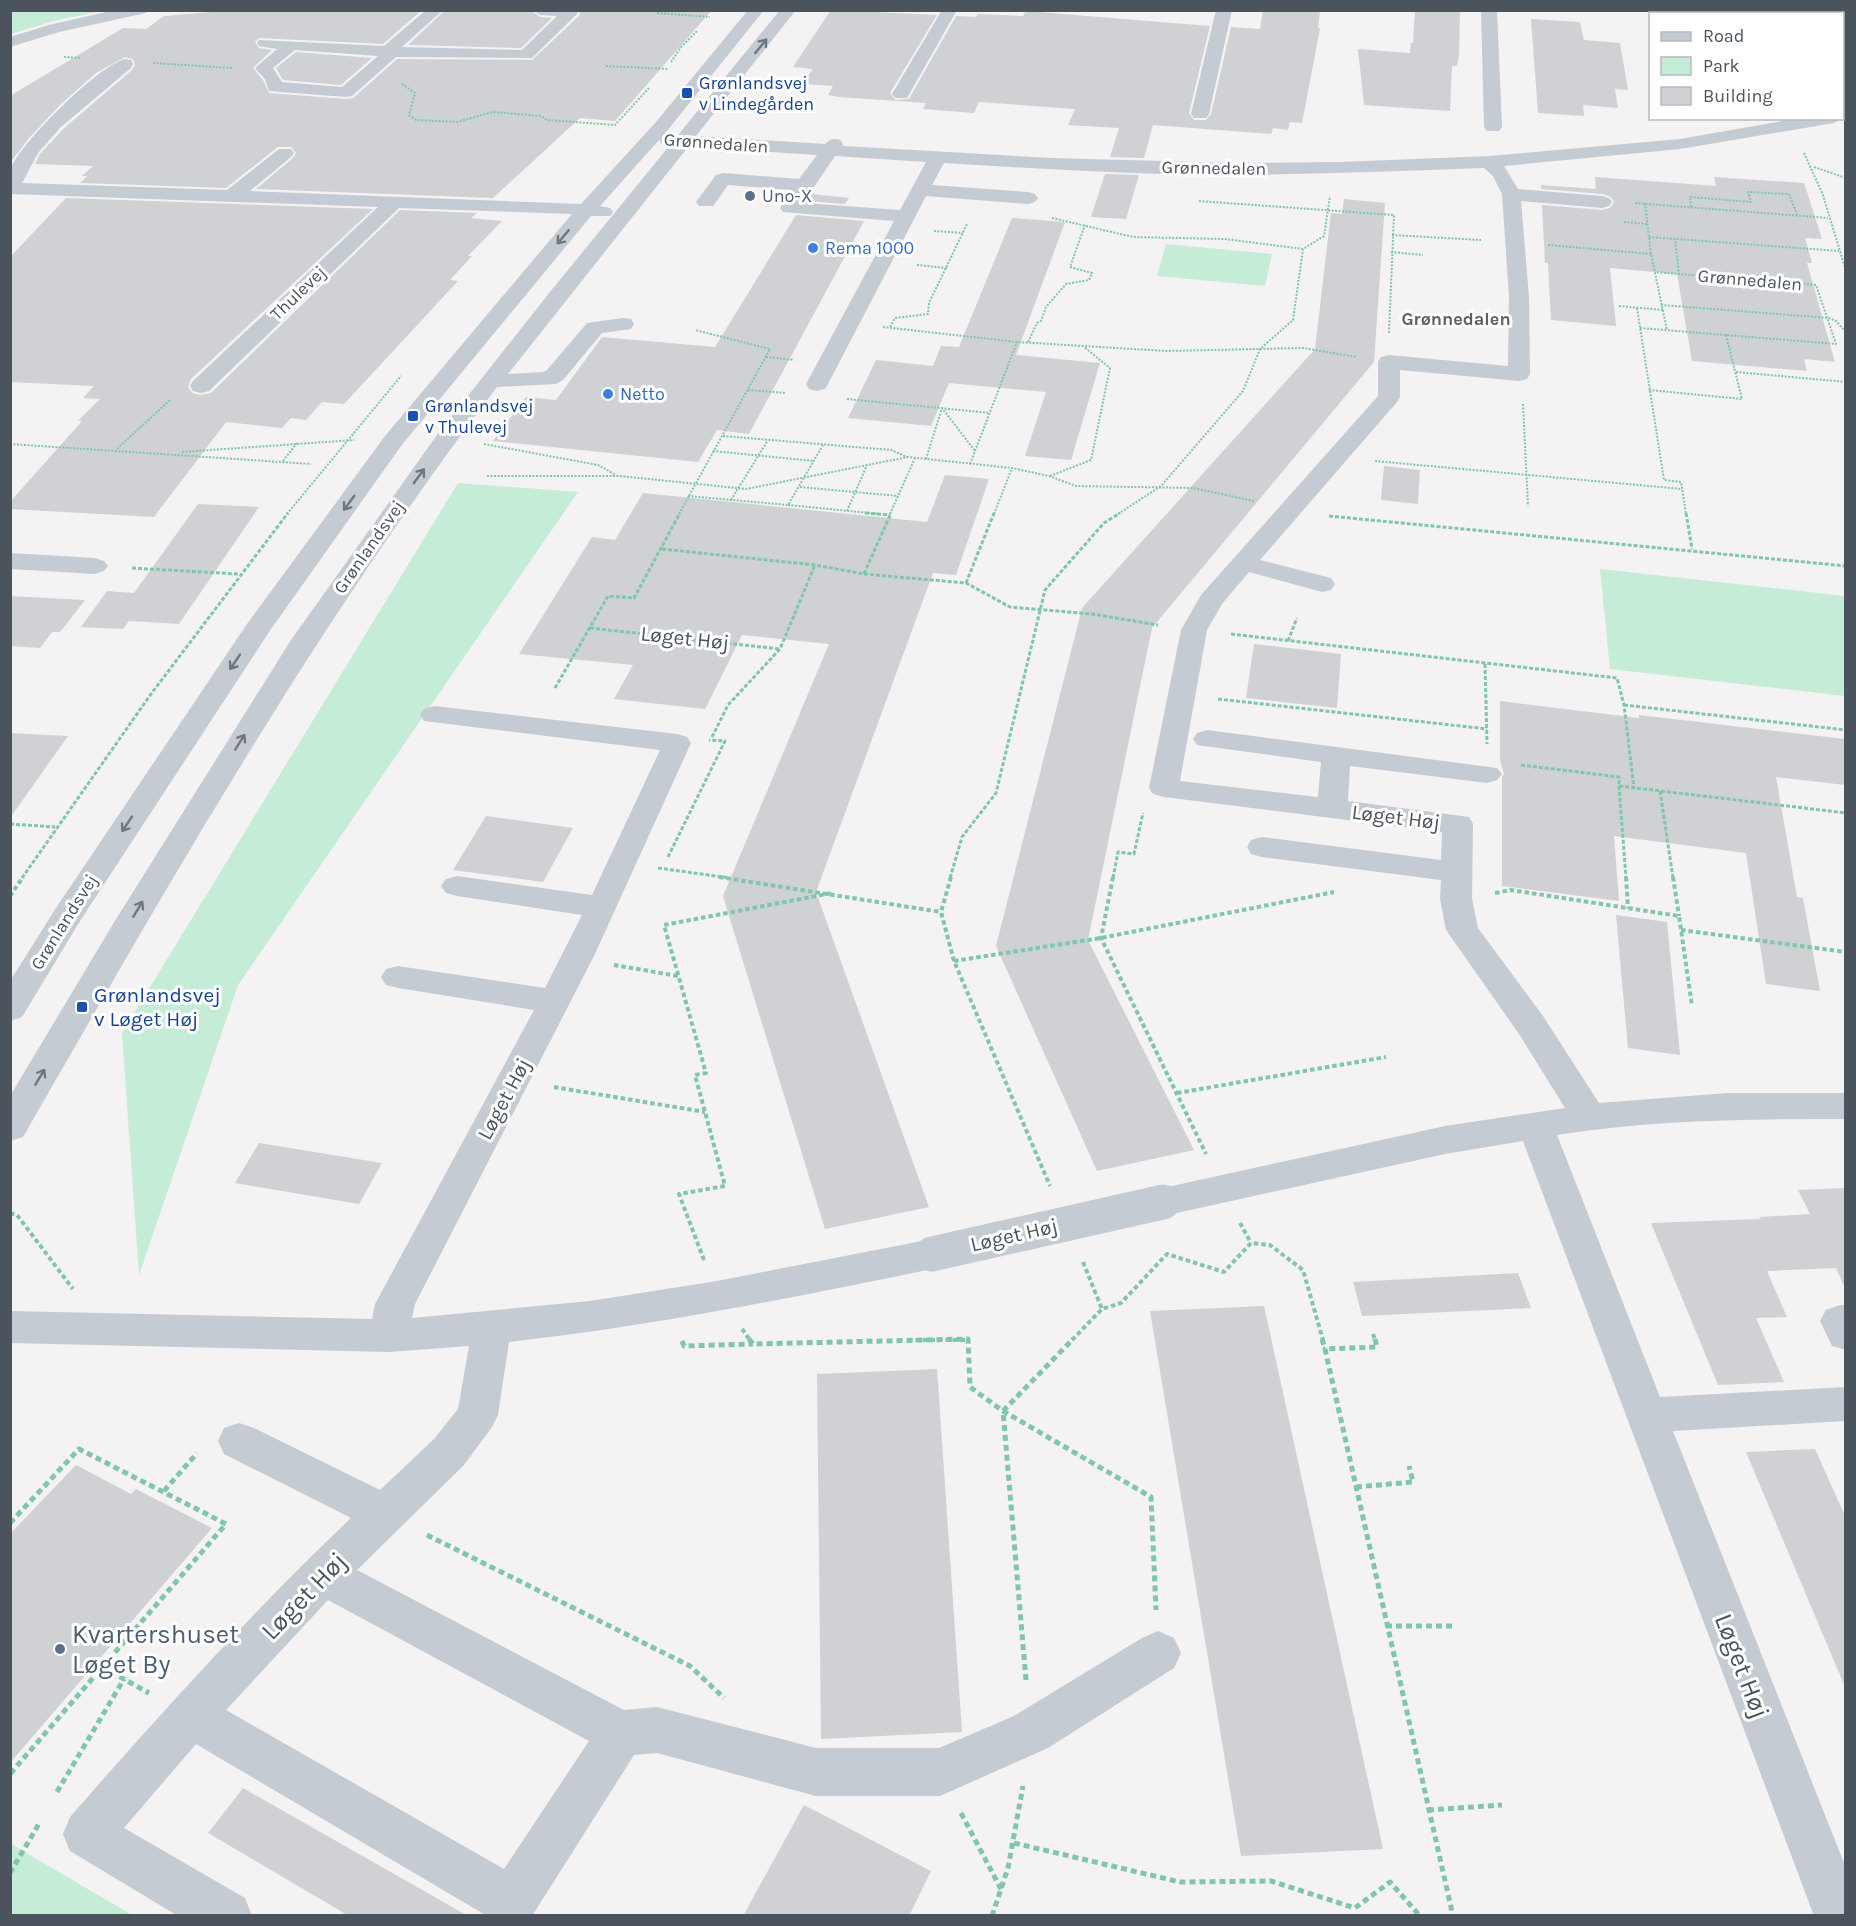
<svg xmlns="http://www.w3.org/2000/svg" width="1856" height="1926" font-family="Karla,sans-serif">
<rect width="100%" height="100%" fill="#f4f2f2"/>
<g fill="#c5ecd7">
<polygon points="11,10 101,10 101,11 54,21 11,34"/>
<polygon points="1166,244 1272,254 1265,286 1157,276"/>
<polygon points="458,483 578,492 238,985 139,1275 122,1033"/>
<polygon points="1600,569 1845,596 1845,696 1610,669"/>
<polygon points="11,1843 23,1851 132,1915 11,1915"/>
</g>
<g fill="#cfd1d5">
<polygon points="234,10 422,10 383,44 259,38 255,42 259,48 272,50 253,68 263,80 269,93 346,99 353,98 397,59 532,60 580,15 579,10 712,10 615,121 580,118 493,198 256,189 293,158 296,153 291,147 278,147 226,188 80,183 87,176 82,176 93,166 35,164 40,154 63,129 132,70 135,65 133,59 125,57 96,73 61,104 29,138 10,163 10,96 123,28 146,29 164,16"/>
<polygon points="445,10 531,10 540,17 552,18 521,48 408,45"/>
<polygon points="831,10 937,15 890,93 895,100 909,99 956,16 976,17 978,14 1023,16 1026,11 1210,26 1189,113 1194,120 1206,120 1211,114 1231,27 1260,29 1263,10 1320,10 1318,28 1320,28 1302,123 1290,122 1288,130 1273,128 1271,134 1153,125 1144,158 1110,157 1119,128 1068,125 1075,109 979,102 974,113 923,109 926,103 839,97 828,95 833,86 802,84 813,69 793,67"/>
<polygon points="1415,10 1460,10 1459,55 1457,66 1452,66 1450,111 1364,105 1358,49 1410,53 1411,43 1413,43"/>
<polygon points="1531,19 1580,22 1584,40 1620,43 1628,90 1615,89 1618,108 1583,105 1584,116 1538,113"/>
<polygon points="296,52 372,58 341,85 283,80 276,68"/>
<polygon points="1105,174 1139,175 1126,219 1091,217"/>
<polygon points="1595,177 1716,186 1714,177 1804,183 1822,239 1805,238 1812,263 1807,263 1835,362 1804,359 1807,371 1692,361 1677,274 1610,268 1616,326 1551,320 1548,263 1545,263 1542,205 1602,210 1610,208 1614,202 1611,197 1603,194 1541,189 1541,185 1596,189"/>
<polygon points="812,194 849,198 845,204 807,201"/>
<polygon points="66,198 373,209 191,379 188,387 192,393 200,395 211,393 400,210 477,213 471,218 502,221 468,256 472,256 450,280 458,281 344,404 322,402 306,420 291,418 282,428 226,422 154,517 10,509 10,502 82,421 78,421 100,399 83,398 94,386 10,382 10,257"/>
<polygon points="1344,199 1385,203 1374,362 1152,628 1088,940 1194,1150 1097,1171 996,946 1082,608 1315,349 1331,213 1342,214"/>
<polygon points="796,215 864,221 749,434 717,430 698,462 493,441 526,397 556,400 602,337 715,347"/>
<polygon points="1012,218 1065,222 1016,355 1100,363 1071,460 1025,456 1046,392 949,383 931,426 848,418 876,360 933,366 941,346 959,347"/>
<polygon points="1384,466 1420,470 1418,504 1381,500"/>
<polygon points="945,475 989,479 956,575 933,573 816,892 929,1207 825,1229 723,896 829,644 742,635 705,709 614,699 633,665 519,654 592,537 615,540 643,493 927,522"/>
<polygon points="198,504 259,507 179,624 129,621 123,629 81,627 107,591 134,593"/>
<polygon points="10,596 85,600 60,632 52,632 40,648 10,646"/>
<polygon points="1254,644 1341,654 1337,708 1246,698"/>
<polygon points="1500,701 1639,718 1639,715 1845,739 1845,785 1776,777 1797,897 1803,898 1820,991 1766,984 1746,853 1614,836 1619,901 1502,886 1502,777 1504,774 1500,760"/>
<polygon points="10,733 68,736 10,818"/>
<polygon points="486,816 573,828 543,882 453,870"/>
<polygon points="1616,915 1667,922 1680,1055 1628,1048"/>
<polygon points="259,1143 382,1163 359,1204 235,1183"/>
<polygon points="1845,1188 1845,1288 1836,1268 1767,1271 1787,1317 1756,1318 1784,1382 1718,1385 1651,1223 1761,1219 1759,1217 1810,1214 1798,1190"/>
<polygon points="1518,1273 1531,1308 1362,1316 1353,1282"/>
<polygon points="1264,1306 1383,1849 1241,1856 1150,1311"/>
<polygon points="937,1369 962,1732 821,1739 817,1374"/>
<polygon points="1815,1449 1845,1516 1845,1687 1746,1452"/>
<polygon points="76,1465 131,1494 136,1489 212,1528 10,1763 10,1534"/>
<polygon points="243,1788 468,1916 349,1916 208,1833"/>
<polygon points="804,1805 931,1871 909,1916 743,1916"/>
</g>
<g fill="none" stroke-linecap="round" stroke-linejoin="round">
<g stroke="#80c7aa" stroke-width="2" stroke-dasharray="2 1.5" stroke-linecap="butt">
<polyline points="657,13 710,17"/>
<polyline points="64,57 80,58"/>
<polyline points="671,62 681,47 697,31"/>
<polyline points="153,63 232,68"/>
<polyline points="606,66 668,69"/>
<polyline points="402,84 415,93 409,115 416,120 457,122 493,112 541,116 547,120 615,125 649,88"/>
<polyline points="1804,153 1823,195 1846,271"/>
<polyline points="1814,167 1846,178"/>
<polyline points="1199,201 1394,215 1389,333"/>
<polyline points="1635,203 1828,218"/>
<polyline points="1645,203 1651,254 1667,330"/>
<polyline points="1691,207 1690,197 1751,202 1748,192 1789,194 1797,215"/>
<polyline points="1052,218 1133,237 1225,239 1303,249"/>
<polyline points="1624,222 1647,224"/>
<polyline points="934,231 963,233"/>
<polyline points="1392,235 1481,240"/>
<polyline points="1649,237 1839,251"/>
<polyline points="1675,238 1679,274"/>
<polyline points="1548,245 1651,254"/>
<polyline points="1391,252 1423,255"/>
<polyline points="917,265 947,268"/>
<polyline points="1661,305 1829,318 1836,321 1846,332"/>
<polyline points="1619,306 1663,310"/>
<polyline points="1637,308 1664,480 1681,482 1686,514"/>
<polyline points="883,327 1017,342 1166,351 1303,348 1357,357"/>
<polyline points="890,327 895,318 928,314 929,303 967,224"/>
<polyline points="1640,328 1836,344 1816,285 1655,272"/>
<polyline points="1028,342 1037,323 1041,321 1046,307 1066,284 1089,280 1092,273 1070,267 1085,225"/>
<polyline points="766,357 794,360"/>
<polyline points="1736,372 1846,382"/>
<polyline points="748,390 786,393"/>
<polyline points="1649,390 1742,399 1726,335"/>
<polyline points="847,399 990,413"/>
<polyline points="1523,404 1528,506"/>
<polyline points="723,436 891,450 907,457"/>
<polyline points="10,444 311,464"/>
<polyline points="484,444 598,465 616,475"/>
<polyline points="117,449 171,399"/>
<polyline points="713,451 814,461"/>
<polyline points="182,452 354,440"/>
<polyline points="926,459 942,408 975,451"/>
<polyline points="283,461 297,443"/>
<polyline points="1375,461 1682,489"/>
<polyline points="970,464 1017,342"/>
<polyline points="487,476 620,476 746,489 908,457 1012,468 1049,476 1076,486 1193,488 1254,501"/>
<polyline points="1050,476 1091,460 1110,368 1084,347"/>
<polyline points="800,487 898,496"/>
<polyline points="688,496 788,505 823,445"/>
<polyline points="731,500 768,440"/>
<polyline points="788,505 880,514"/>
<polyline points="847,511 867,465"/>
<polyline points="287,514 401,376"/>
<polyline points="679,514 770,349 695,330"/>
<polyline points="890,514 915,458"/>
<polyline points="994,514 1012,468"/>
<polyline points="1118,514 1161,486 1243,391 1260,349 1293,320 1303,249 1324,236 1330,196"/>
</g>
<g stroke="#80c7aa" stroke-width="3" stroke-dasharray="4 2" stroke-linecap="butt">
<polyline points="865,513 890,515"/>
<polyline points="1686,513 1692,549"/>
<polyline points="1329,516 1846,566"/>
<polyline points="662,549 815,565 864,574 891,513"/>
<polyline points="132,568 238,574"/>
<polyline points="864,574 966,583 1010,607 1092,614 1158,625"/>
<polyline points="966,583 994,513"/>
<polyline points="590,628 780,649"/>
<polyline points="1231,634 1617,678 1624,705 1634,788"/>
<polyline points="1288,641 1297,618"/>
<polyline points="1485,664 1487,744"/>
<polyline points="555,688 608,596 634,598 680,513"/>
<polyline points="1218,699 1487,729"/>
<polyline points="1624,705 1846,730"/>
<polyline points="712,737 728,705 780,649 815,565"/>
<polyline points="1521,765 1619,777 1619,786 1846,813"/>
<polyline points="1619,786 1626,878"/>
<polyline points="1660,791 1673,878"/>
<polyline points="10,824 55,827"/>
<polyline points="668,857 725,741 709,740"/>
<polyline points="658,868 730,878"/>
<polyline points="22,878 151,694 288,513"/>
<polyline points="950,878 962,837 996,793 1045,590 1104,523 1120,513"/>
<polyline points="1113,878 1118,852 1134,854 1143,813"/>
</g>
<g stroke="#80c7aa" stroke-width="4" stroke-dasharray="4.5 3" stroke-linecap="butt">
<polyline points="719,877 941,912"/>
<polyline points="951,877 941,912 954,961 1050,1186"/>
<polyline points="1113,877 1101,938 1206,1154"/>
<polyline points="1626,877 1628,908"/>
<polyline points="1673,877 1679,916"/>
<polyline points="1495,893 1511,890 1679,916 1692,1006"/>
<polyline points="10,896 23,877"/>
<polyline points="1681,930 1846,952"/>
<polyline points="954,961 1101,938 1334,892"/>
<polyline points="614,965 678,976"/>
<polyline points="554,1087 705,1112"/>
<polyline points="1177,1093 1386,1057"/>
<polyline points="10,1213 17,1215 73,1289"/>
<polyline points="1240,1223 1251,1243"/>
<polyline points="704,1260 679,1194 725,1186 695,1075 706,1073 664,925 832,893"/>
<polyline points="1083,1262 1102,1309"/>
<polyline points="742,1329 750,1340"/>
<polyline points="1373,1334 1375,1340"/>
<polyline points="908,1340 968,1340"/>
<polyline points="1072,1340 1102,1309 1121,1303 1167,1254 1224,1272 1251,1243 1270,1245 1303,1270 1323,1340"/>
</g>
<g stroke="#80c7aa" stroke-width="5" stroke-dasharray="6 4" stroke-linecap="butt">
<polyline points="749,1339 753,1344 968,1339 970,1387 1003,1411 1151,1497 1156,1610"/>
<polyline points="1322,1339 1325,1349"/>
<polyline points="1375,1339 1377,1347 1325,1349 1453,1916"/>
<polyline points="682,1341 684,1346 753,1344"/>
<polyline points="1356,1487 1413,1482 1409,1466"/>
<polyline points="164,1491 197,1453"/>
<polyline points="10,1523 79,1449 226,1524 10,1774"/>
<polyline points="427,1535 690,1666 724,1698"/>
<polyline points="1386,1626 1452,1626"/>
<polyline points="102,1667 149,1693"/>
<polyline points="1026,1680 1003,1411 1073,1339"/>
<polyline points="57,1792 124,1679"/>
<polyline points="1428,1810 1502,1805"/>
<polyline points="961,1813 1002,1891"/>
<polyline points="1014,1843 1180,1882 1271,1881 1355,1908 1390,1882 1420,1916"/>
<polyline points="10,1873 40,1822"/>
<polyline points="992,1916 1008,1868 1023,1786"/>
</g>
<g fill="#c4cbd2" fill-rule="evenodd">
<polygon points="115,10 147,10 146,13 59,32 10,47 10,37 49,25"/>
<path d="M426,10h17l-41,37 120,3 35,-34 -17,-1 -7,-5h43l2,3 -46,45 -136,-1 -44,39 -6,1 -77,-6 -4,-12 -10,-11 22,-19 -18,-3 -2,-3 2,-3 125,6zM295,50l83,6 -36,31 -60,-5 -9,-14z"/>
<path d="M748,10h16l-101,126 15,-1 102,-125h16l-100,126 129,8c5,-5 9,-6 16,-4l2,6 208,12 185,5 105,-1 148,-6 191,-17 120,-21h42l-8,5 -154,26 -176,17 14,23 84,7 7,2 3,4 -3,4 -7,2 -81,-7 8,96 1,77 -3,5 -8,2 -119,-11v27l-3,5 -137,158 71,18 4,6 -4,6 -9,2 -73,-20 -27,32 -15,26 -27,151 138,16 3,-35 -124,-17 -4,-6 4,-6 10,-3 290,38 5,6 -5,6 -10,3 -137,-17 -2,35 121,16 4,7 -1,75 6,29 65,88 56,87 129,-10h118v26c-97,0 -194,1 -289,16l103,262 186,-10v34l-173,10 173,437v48h-32l-291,-775 -78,13 -282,62 -13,-4 -6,-10 6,-10 13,-4 282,-62 120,-18 -46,-74 -73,-104 -6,-31 1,-19 -179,-23 -11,-3 -4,-7 4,-7 11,-3 179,23 1,-28 -278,-35 -11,-3 -4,-6 32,-158 20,-35 177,-199v-34l3,-5 8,-2 119,11 1,-69 -7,-103 -9,-18 -9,-8c-82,3 -163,6 -245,7 -99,0 -197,-6 -295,-12l-12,22 96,7 7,2 3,4 -3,4 -7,2 -102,-8 -98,188 -3,5 -8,2 -8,-2 -3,-5 88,-163 -111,-9 -3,-4 12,-18 -64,-5 -15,21h-14l-3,-4 20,-27 7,-2 76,6 18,-24 -129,-8 -180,227 35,-2 4,-2 40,-47 36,-5 8,1 3,5 -3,5 -29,4 -39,47 -7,4 -59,3c-180,236 -327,494 -474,750l-13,4v-45l103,-172 178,-284 146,-205 113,-143 120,-147 -8,-1 -3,-4 -59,66 10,2 3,4 -3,4h-19l-190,230 -132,186 -189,289 -58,96 -12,4v-40l46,-73 191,-284 138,-188 187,-222 -173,-6 -190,183 -8,2 -8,-2 -3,-5 3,-5 185,-174 -368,-13c0,-9 -1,-20 2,-28 12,-26 86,-100 113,-107l6,1 2,4 -2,4 -70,59 -23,26 -16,30 205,7 52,-41h12l3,4 -3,4 -41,34 331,13 75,-82zM835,156l91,6 -26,48 -97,-7z"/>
<polygon points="942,10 957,10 907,98 895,98 892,94"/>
<polygon points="1216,10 1232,10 1209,114 1206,118 1194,118 1191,114"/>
<polygon points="1481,10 1497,10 1502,127 1499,131 1487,131 1484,127"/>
<polygon points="1751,10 1767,10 1768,14 1752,14"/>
<polygon points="10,553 95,558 104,561 108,566 104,571 95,574 10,569"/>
<path d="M434,706l243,28 10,3 4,6 -97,213 -179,348 -3,14 178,-17 127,-20 215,-42 14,4 5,11 -5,11 -14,4c-140,29 -280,57 -423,73l-11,73 -6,12 -28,38 -107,105 267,140 33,-3 159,41h123l75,-32 128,-78 16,-7 16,7 7,15 -7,15 -126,80 -108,48h-124l-159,-43 -23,2 -102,161h-45l-291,-172 -72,84 121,70 7,18h-74l-108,-65 -7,-17 7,-17c90,-103 182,-205 281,-299l-127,-64 -6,-13 6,-13 15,-5 15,5 126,62 54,-51 24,-30 11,-63 -80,6 -379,-9v-32l362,8 3,-15 6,-11 153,-283 -136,-22 -12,-3 -5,-8 5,-8 12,-3 147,22 37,-73 -125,-19 -11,-3 -5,-7 5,-7 11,-3 135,19 68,-145 -236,-29 -4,-6 4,-6zM328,1600l261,141 -85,128 -278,-159z"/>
<polygon points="1840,1305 1846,1305 1846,1350 1832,1346 1820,1321 1826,1310"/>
</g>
<polyline stroke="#c4cbd2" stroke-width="35" points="932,1254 1163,1202"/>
</g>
<defs><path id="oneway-shaft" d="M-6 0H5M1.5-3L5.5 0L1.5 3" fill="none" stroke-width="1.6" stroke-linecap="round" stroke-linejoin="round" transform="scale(1.5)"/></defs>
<g stroke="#6f7780">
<use href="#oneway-shaft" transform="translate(761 46) rotate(-51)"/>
<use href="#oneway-shaft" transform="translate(563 237) rotate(130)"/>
<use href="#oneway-shaft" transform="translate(419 476) rotate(-54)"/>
<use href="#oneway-shaft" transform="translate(349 503) rotate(126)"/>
<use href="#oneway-shaft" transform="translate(235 662) rotate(124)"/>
<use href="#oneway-shaft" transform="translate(240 742) rotate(-58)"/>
<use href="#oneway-shaft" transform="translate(127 824) rotate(124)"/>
<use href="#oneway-shaft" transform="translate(138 909) rotate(-59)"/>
<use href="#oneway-shaft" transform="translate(40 1077) rotate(-59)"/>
</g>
<g fill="#1a4fb4" stroke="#fff" stroke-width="2">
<rect x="681" y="87" width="12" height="12" rx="3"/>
<rect x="407" y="410" width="12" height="12" rx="3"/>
<rect x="76" y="1001" width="12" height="12" rx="3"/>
</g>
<g fill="#5c6f8a" stroke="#fff" stroke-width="2">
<circle cx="750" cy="196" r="6"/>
<circle cx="60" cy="1649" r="6"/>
</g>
<g fill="#3f7fe0" stroke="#fff" stroke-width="2">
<circle cx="813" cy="248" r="6"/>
<circle cx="608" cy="394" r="6"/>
</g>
<g text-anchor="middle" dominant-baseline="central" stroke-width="6" stroke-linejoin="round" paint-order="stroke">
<g font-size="18" fill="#164399" stroke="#fff" text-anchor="start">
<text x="699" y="83">Grønlandsvej<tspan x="699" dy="21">v Lindegården</tspan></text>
<text x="425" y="406">Grønlandsvej<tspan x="425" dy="21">v Thulevej</tspan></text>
</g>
<g font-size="18" fill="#4b535d" stroke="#fff">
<text transform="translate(716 143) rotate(4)">Grønnedalen</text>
<text transform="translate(1214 168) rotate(1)">Grønnedalen</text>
<text transform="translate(1750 280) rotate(5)">Grønnedalen</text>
<text transform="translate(298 293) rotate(-44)">Thulevej</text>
<text transform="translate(369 547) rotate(-55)">Grønlandsvej</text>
<text transform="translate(64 922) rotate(-58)">Grønlandsvej</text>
</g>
<g font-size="18" fill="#4e5e75" stroke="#fff" text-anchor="start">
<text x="762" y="196">Uno-X</text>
</g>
<g font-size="18" fill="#366cbe" stroke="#fff" text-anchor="start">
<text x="825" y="248">Rema 1000</text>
<text x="620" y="394">Netto</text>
</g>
<g font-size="18" font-weight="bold" fill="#5f6166" stroke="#fff">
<text x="1456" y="319">Grønnedalen</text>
</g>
<g font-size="21" fill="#4b535d" stroke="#fff">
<text transform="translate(685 638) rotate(6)">Løget Høj</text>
<text transform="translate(1396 817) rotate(7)">Løget Høj</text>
<text transform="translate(504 1099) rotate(-62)">Løget Høj</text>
<text transform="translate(1014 1235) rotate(-13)">Løget Høj</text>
</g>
<g font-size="21" fill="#164399" stroke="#fff" text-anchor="start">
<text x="94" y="995">Grønlandsvej<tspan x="94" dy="24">v Løget Høj</tspan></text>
</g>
<g font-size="26" fill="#4b535d" stroke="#fff">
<text transform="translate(304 1596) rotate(-46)">Løget Høj</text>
<text transform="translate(1742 1666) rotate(69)">Løget Høj</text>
</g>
<g font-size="26" fill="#4e5e75" stroke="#fff" text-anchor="start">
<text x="72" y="1634">Kvartershuset<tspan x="72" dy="30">Løget By</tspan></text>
</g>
</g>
<rect width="1856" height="1926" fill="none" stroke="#4b535d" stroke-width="24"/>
<rect x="1649" y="12" width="195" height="108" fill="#ffffff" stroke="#b7babe" stroke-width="1.5"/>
<rect x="1661" y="32" width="30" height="9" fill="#c4cbd2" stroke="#b7babe" stroke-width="1.5"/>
<text x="1703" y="42" font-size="18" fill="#4b535d">Road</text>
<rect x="1661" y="57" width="30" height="18" fill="#c5ecd7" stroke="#b7babe" stroke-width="1.5"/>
<text x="1703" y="72" font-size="18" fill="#4b535d">Park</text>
<rect x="1661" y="87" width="30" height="18" fill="#cfd1d5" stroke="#b7babe" stroke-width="1.5"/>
<text x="1703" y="102" font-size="18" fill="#4b535d">Building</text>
</svg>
